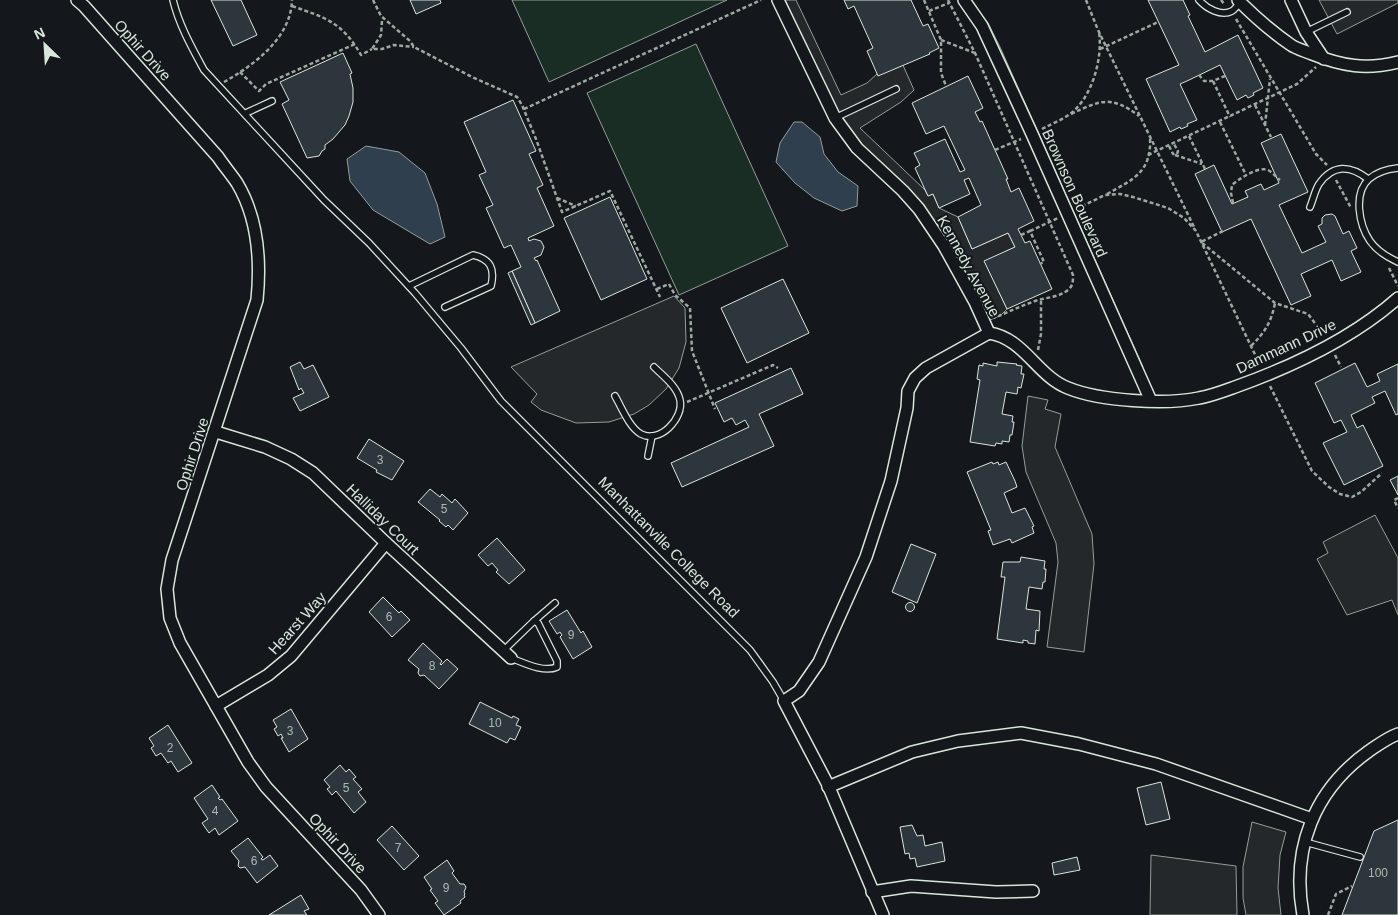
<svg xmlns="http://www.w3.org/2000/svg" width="1398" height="915" font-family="Helvetica,sans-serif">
<rect width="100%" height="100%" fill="#14181c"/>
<g fill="#1a2d24" stroke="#939e99">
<polygon points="512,0 727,0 549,82"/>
<polygon points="696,44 788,246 679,295 587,93"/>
</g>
<g fill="#24282b" stroke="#939e99">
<polygon points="778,0 796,0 841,95 867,83 877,74 902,63 914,90 901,102 860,128 925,190 928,196 933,194 939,208 958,217 972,249 1008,233 1015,247 985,262 1007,309 1001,315 984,323 932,227 857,148"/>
<polygon points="1319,0 1398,0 1398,3 1337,34"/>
<polygon points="973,4 988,23 1000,47 1143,367 1137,369"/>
<polygon points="674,296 685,308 686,342 679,368 666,389 649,405 634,414 609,422 576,423 541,410 531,402 537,394 511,367"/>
<polygon points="1028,396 1048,400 1045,409 1061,414 1055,447 1092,534 1094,564 1084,652 1047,647 1058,562 1056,543 1026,472 1022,446"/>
<polygon points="1375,515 1398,558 1398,615 1392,600 1347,615 1317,559 1328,553 1323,542"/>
<polygon points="1252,822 1286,832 1280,855 1278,888 1281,915 1246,915 1243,898 1243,867"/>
<polygon points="1151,855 1236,866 1237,915 1150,915"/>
</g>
<g fill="#2f3f4d" stroke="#939e99">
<polygon points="794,122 802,122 820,137 824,154 838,172 858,186 857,206 842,211 814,198 795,183 776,162 780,143"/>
<polygon points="366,146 399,152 425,173 437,204 445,237 430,244 373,210 350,181 347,159"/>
</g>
<g fill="#2c363c" stroke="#d8e6dc">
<polygon points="211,0 241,0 257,35 233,46"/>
<polygon points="410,0 440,0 441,3 416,14"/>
<polygon points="844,0 911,0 923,26 928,24 939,48 929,53 930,54 878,76 867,51 873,48 854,6 848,9"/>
<polygon points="1148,0 1183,0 1190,15 1188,16 1205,52 1238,35 1263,88 1253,93 1254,95 1248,98 1246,95 1237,100 1220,65 1187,81 1180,84 1197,120 1187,124 1188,126 1181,129 1180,127 1170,132 1146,79 1179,65"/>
<polygon points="343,53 352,73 350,74 353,88 353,102 349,116 345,125 333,139 325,145 325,149 322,151 319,156 307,158 282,104 289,100 280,82"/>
<polygon points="968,76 983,108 975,112 980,122 982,121 1008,179 1006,179 1011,192 1019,188 1034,221 1018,229 1025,243 1030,241 1052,289 1007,309 984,261 1015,247 1008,233 972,249 958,217 981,205 969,178 964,180 970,194 939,208 933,194 928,196 915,168 920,165 914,153 945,139 960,172 965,170 944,126 926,134 912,103"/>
<polygon points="513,100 536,151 529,154 543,185 537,188 554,226 528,238 529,241 534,239 541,241 544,247 541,255 534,258 536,261 537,260 560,311 535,323 512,271 521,267 511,245 504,248 486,208 493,205 479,175 486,172 464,122"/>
<polygon points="1281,134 1308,192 1279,205 1302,253 1326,242 1318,226 1322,224 1322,218 1325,215 1332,214 1335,216 1343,234 1349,231 1357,248 1351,251 1361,272 1341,281 1332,260 1301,274 1311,296 1291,305 1251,219 1222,232 1195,174 1214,165 1232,204 1248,197 1245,191 1261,184 1264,190 1279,183 1261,143"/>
<polygon points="610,197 647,279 601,300 564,218"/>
<polygon points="512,271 535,323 531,325 508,273"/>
<polygon points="783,279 809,333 747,363 721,308"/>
<polygon points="300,362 304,369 313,365 329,397 300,411 293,398 304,393 301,388 299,390 290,367"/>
<polygon points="997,362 1017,364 1016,365 1022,366 1021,374 1024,374 1021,388 1018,387 1017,394 1006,392 1002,414 1013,416 1012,422 1014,422 1012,435 1010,435 1009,442 1002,441 1002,444 996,443 995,446 970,442 980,380 977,379 979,365 983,366 983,363 997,366"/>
<polygon points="1355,363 1367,387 1380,381 1377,374 1398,364 1398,414 1396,415 1385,391 1372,397 1375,403 1351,415 1357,428 1363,425 1383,466 1344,485 1323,443 1347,432 1341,420 1334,423 1315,383"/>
<polygon points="791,368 803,394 759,414 774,446 682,487 671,463 749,427 745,420 736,425 732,418 724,422 715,403"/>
<polygon points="369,439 404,461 392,480 376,472 377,470 357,458"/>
<polygon points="992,462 993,464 998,462 999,465 1006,462 1015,481 1017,487 1004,493 1012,513 1025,508 1034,526 1032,527 1034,533 1012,543 1010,539 993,545 988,531 991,530 967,472"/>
<polygon points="1398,476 1398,495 1390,480"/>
<polygon points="430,489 440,497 442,494 452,503 455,499 468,513 453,530 448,525 446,527 439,521 440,520 418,502"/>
<polygon points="497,538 525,570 509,584 496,572 498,570 492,563 488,566 478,555"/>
<polygon points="911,544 936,554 917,603 892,592"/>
<polygon points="1021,557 1045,561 1044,569 1046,569 1045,582 1043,582 1042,589 1029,587 1026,609 1040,611 1039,631 1036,630 1035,644 1028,643 1028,641 1023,640 1023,643 997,639 1005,577 1001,577 1003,562 1020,562"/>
<polygon points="383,597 399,613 401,611 410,620 392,637 369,612"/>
<circle cx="910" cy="607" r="4.5"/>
<polygon points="567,610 581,633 583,631 592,647 573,659 560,637 562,635 560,632 557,634 549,621"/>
<polygon points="423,643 442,661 440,664 441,665 447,659 458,669 439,689 424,675 420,676 418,673 419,669 408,660"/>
<polygon points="480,702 512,718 513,716 519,719 516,725 521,727 515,740 510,738 507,743 469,724"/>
<polygon points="291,709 308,739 289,752 281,738 283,738 281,734 278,736 274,729 277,727 273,720"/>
<polygon points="168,725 192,763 178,772 171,761 168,763 161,753 156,756 151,748 154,746 149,738"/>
<polygon points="340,765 346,772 349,769 356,777 353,779 362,789 358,792 366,802 354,813 336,791 332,795 327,789 330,787 324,780"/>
<polygon points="1161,782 1170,819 1146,825 1137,788"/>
<polygon points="212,785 220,797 218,798 220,800 222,799 238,821 219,835 215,828 209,833 202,823 208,819 194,798"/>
<polygon points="1398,820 1398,915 1342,915 1374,831"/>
<polygon points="912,825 917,836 923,835 925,846 942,842 945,861 917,867 915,858 910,859 909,853 905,854 900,827"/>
<polygon points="392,826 419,856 404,870 377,840"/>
<polygon points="248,838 263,857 261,859 263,860 270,855 278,866 257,883 245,867 240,868 238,866 239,861 231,851"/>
<polygon points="1077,857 1080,870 1054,875 1052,863"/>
<polygon points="447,860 454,871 452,873 460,884 464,884 466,887 464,892 465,894 464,895 465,897 460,901 461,903 444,915 435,903 438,901 430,890 432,889 424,877"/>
<polygon points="301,895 309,909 304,911 307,915 269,915"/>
</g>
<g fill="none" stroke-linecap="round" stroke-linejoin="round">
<defs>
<g id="service">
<path d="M173,0c6,25 19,48 31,70l120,130 45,43 46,50 46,55 40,53 249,249 23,32 11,19"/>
<path d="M1199,0c7,8 22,17 33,11 3,-2 6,-6 8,-9"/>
<polyline points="1306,32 1347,12"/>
<polyline points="246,113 272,101"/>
<polyline points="835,118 896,89"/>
<path d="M1398,168c-10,1 -21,4 -29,11 -16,14 -10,46 1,62 7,10 17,16 28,21"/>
<path d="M1310,207c3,-7 5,-17 9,-23 14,-20 31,-19 49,-5"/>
<path d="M409,286l64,-31c18,4 22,14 18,31l-46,21"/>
<path d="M615,396c7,12 14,31 26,38 19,10 43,-16 39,-34 -3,-14 -17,-24 -26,-33"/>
<polyline points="648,456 652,436"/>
<polyline points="534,621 555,603"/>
<path d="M503,651l31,-30 4,2 19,38v6c-13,6 -33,-4 -46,-9"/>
<polyline points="1305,842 1360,857"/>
</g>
<g id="minor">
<path d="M77,0l7,6 134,151c6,9 13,17 19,26 21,35 24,77 20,117l-85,260 -5,29 3,29 10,25 68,119 18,25 95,103 18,25"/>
<polyline points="778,0 835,118 857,148 903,191 919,209 944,246 975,302 989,333"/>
<polyline points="964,0 982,26 1032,134 1151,401"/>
<path d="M1238,0c16,16 34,32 53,45 6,4 14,6 21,9 30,12 54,16 86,8"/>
<polyline points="1291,0 1306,32 1324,59"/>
<path d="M989,333c35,5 48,43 79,55 32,13 97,17 131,10 12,-2 25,-7 36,-11 56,-20 119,-50 163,-89"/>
<polyline points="216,432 265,447 291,459 313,473 386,543 511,658"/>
<polyline points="216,706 268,675 291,656 386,543"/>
<polyline points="828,787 912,752 958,741 1021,733 1079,744 1156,764 1312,819"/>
<polyline points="872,892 911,886 996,892 1033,891"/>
<polyline points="883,915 828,785 784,701 799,691 819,662 866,557 891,481 907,408 908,391 915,378 926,368 989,333"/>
<path d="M1303,915c-12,-66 11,-125 66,-164 9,-6 18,-13 29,-17"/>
</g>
</defs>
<use href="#service" stroke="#d8e6dc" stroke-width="8"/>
<use href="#minor" stroke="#d8e6dc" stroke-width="14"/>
<g stroke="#9da8a2" stroke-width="2.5" stroke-dasharray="4 2.5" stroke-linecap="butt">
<polyline points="373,0 381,16 410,41 414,47 472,77 517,97 522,105 536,139 562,212 610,191 660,297"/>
<polyline points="924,0 941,40 941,73 946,86"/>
<path d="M948,0l27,53 98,222c0,6 0,11 -5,15 -10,8 -22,7 -33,11 -14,5 -27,11 -41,17"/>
<polyline points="1086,0 1098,30 1195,229"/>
<polyline points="1221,0 1225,5"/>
<path d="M292,6c34,12 50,16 69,49l11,-6"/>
<polyline points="929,11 949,3"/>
<polyline points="1236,19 1316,154 1327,165"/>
<polyline points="382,21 381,35 372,49 382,49 394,45 414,47"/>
<polyline points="941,40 975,53"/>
<polyline points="1100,49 1158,22"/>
<polyline points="240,72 259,91 266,84 355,44"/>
<polyline points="1199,75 1204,81 1213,81 1225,76"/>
<polyline points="1213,81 1230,117"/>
<path d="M224,82c30,-17 67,-44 68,-82"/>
<polyline points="1255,105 1271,137"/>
<polyline points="524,109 761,0"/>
<path d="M1071,114c30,-14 40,-19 68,2"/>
<polyline points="1220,122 1246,175"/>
<polyline points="1265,125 1270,79"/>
<path d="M1042,129c9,-5 20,-9 28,-15 22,-16 33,-56 29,-82"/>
<polyline points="1189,136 1205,169"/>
<polyline points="1169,146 1173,154 1177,154 1178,151 1174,144"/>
<polyline points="995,150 1021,139"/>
<polyline points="1148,155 1297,84 1316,67"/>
<polyline points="1175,155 1202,164"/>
<polyline points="1336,180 1351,208"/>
<path d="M1107,194c27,-15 45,-22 43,-58"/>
<polyline points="557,198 576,206"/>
<path d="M1233,203l-2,-10 1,-8c7,-6 26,-19 36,-15 4,2 8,7 12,10"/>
<polyline points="1076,209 1105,195 1120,194 1133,197 1168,208 1184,218 1196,231 1260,365"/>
<polyline points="1030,231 1058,218"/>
<polyline points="1223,231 1201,242 1275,303 1308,314 1324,335"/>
<polyline points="1021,235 1030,231 1044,262 1040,264"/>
<polyline points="1389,268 1398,286"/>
<polyline points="657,289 669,284 675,295 690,308 692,351 715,409"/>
<path d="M1251,346c14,-14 20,-23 24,-43"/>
<polyline points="1038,350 1041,334 1041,299"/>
<polyline points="1335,355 1341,367"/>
<polyline points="1270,386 1312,471 1329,487 1340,494 1352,497 1361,492 1382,473"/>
<polyline points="687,402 773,365 778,368"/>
<polyline points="1398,498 1394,500 1398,508"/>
<polyline points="1328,915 1336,894 1352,886"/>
</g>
<use href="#service" stroke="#14181c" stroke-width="5.5"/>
<use href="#minor" stroke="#14181c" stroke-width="11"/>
</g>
<g text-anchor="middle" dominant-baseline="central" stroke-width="4" stroke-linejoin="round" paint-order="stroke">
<g font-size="12" fill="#adbab4">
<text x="380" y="460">3</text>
<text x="444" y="509">5</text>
<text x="389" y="617">6</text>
<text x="571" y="635">9</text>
<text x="432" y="666">8</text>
<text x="495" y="723">10</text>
<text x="290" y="731">3</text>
<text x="170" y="748">2</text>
<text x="346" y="788">5</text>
<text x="215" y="811">4</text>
<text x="398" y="848">7</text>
<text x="254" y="861">6</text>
<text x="1378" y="873">100</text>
<text x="446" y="888">9</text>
</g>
<g font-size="15" fill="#d8e6dc" stroke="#14181c">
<text transform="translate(143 50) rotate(48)">Ophir Drive</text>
<text transform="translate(1075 193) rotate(66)">Brownson Boulevard</text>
<text transform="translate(969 266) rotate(61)">Kennedy Avenue</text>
<text transform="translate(1286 346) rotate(-25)">Dammann Drive</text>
<text transform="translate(192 454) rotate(-72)">Ophir Drive</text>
<text transform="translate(383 519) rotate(44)">Halliday Court</text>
<text transform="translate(669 547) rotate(45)">Manhattanville College Road</text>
<text transform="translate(297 623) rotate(-48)">Hearst Way</text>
<text transform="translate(338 843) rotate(47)">Ophir Drive</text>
</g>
</g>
<g transform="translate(45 45) rotate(335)" stroke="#14181c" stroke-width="4" paint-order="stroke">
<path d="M0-4L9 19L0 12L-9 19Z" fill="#d8e6dc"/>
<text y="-8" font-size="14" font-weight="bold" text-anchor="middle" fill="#d8e6dc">N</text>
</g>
</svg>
